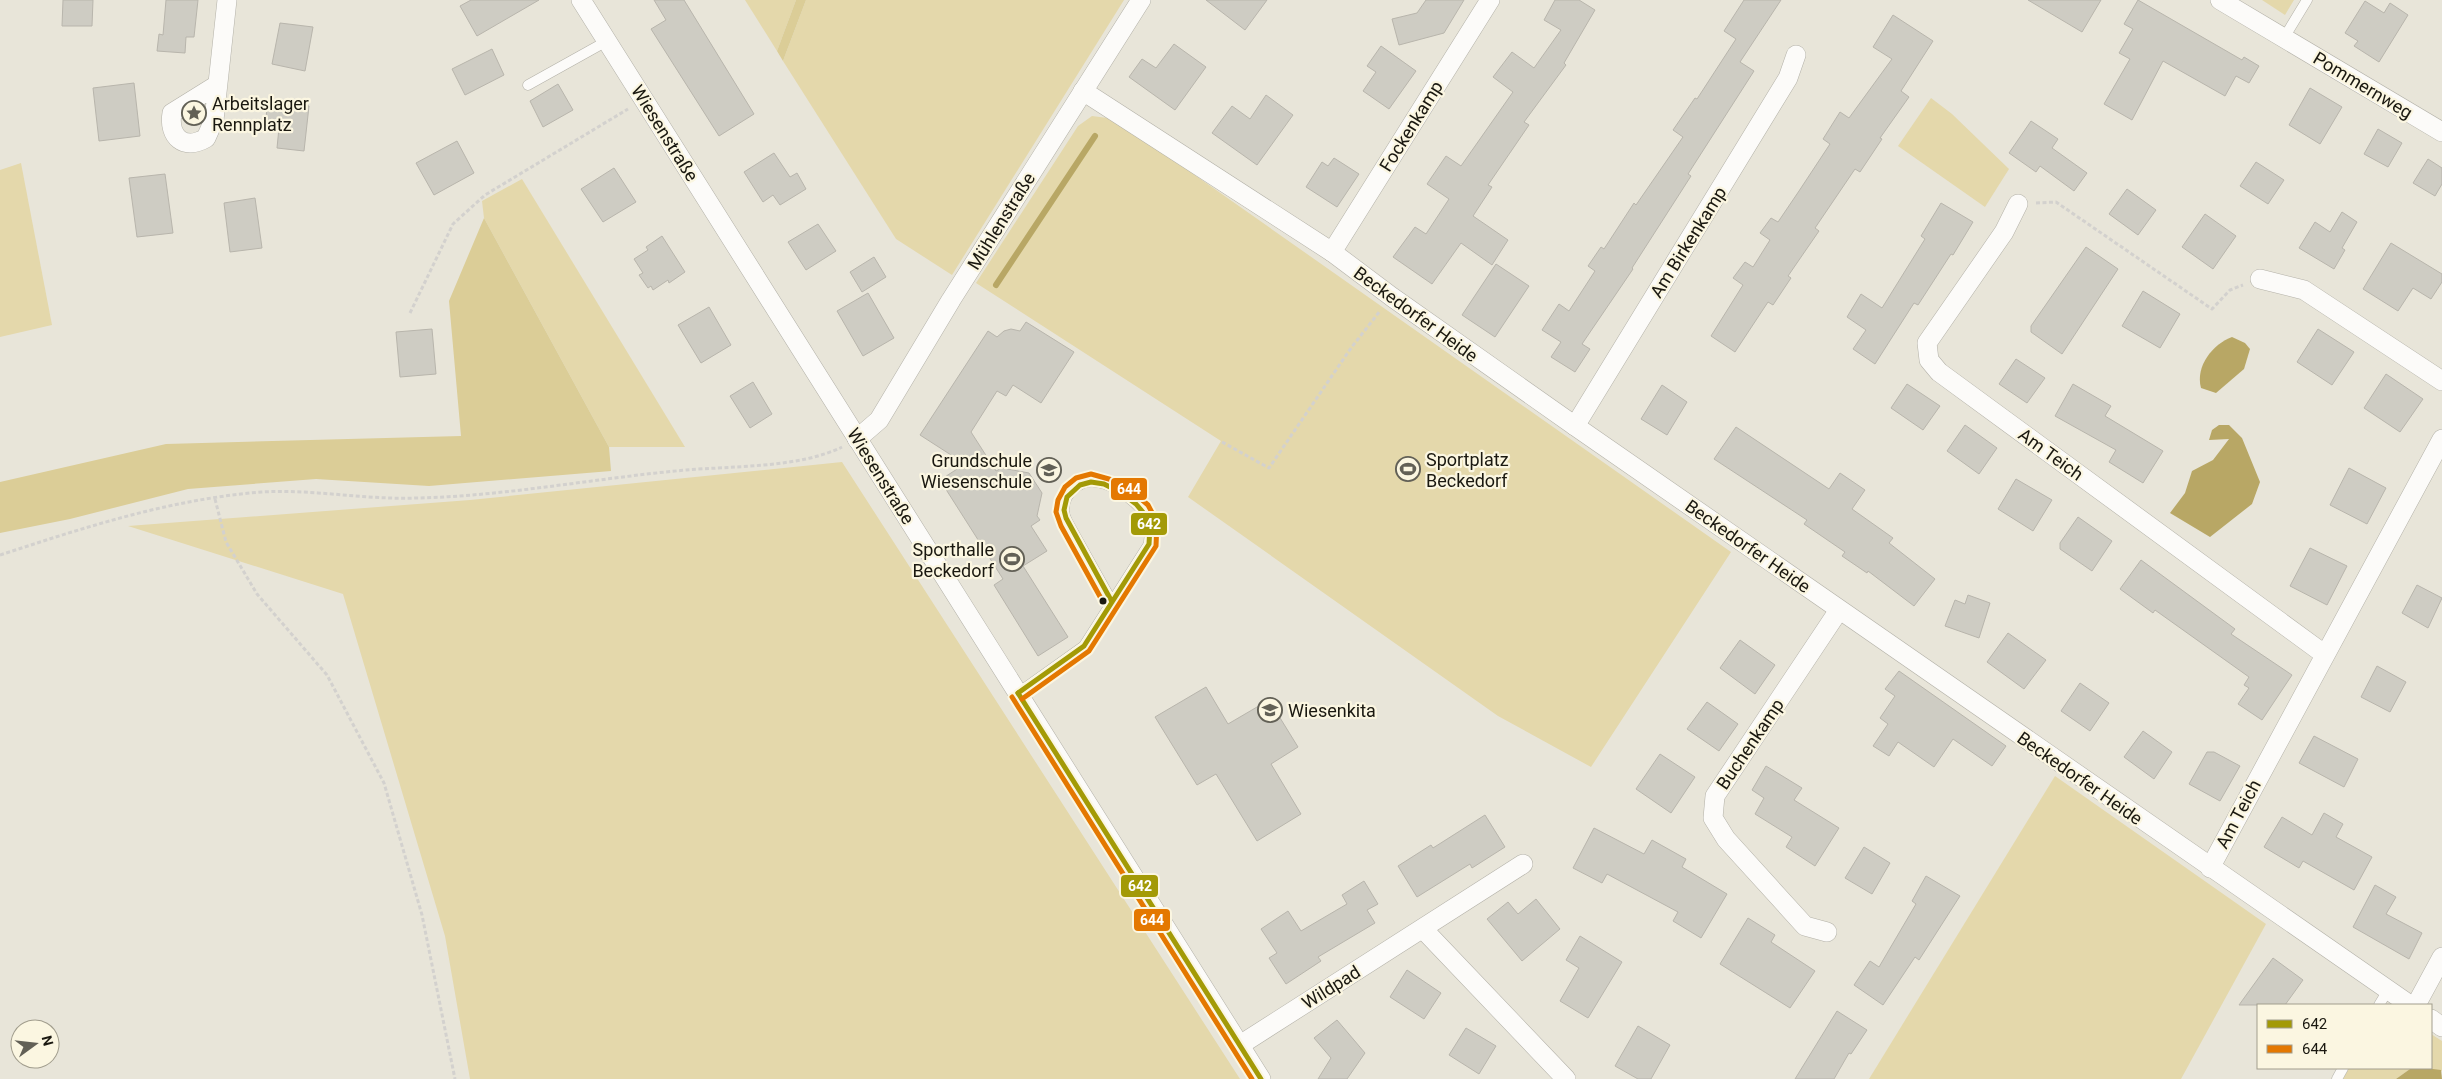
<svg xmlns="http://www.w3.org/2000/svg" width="2442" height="1079" font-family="Roboto,sans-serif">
<rect width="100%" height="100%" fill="#e8e5d9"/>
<g fill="#e4d8ab">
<polygon points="745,0 796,0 777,51"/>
<polygon points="806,0 1124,0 952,275 896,239 783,61"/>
<polygon points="2262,0 2294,0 2285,15"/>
<polygon points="1931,98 1952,114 2009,169 1985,207 1898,146"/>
<polygon points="1092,116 1115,119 1731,552 1591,767 1498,716 1188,497 1221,441 976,283 1078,126"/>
<polygon points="21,163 52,325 0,337 0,170"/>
<polygon points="522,179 685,447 609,447 484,218 482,201"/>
<polygon points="842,462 1240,1079 470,1079 445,936 343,594 128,526 470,500"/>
<polygon points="2055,776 2266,924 2181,1079 1869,1079"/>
<polygon points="2431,1034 2442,1041 2442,1071 2410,1069 2396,1079 2343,1079 2349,1068 2431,1068"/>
</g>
<g fill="#dbcd97">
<polygon points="796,0 806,0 783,61 777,51"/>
<polygon points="484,218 609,447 611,471 429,486 316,479 188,489 70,519 0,533 0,482 166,444 461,436 449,301"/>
</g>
<g fill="#b8a765">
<path d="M2232,337l13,6 5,6 -6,20 -28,24 -15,-5c-6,-22 12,-44 31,-51z"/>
<polygon points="2219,425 2229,425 2242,438 2260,482 2252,504 2210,537 2170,513 2185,493 2192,471 2213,460 2229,439 2209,440 2212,430"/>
<polygon points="2425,1068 2441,1070 2442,1079 2396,1079 2410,1069"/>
</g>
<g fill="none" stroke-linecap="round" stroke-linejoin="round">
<polyline stroke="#b8a765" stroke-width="6" points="996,285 1095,136"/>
</g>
<g fill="#ceccc3" stroke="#b8b5ac">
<polygon points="63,0 93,0 92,26 62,26"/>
<polygon points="166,0 198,0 194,37 186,37 185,53 157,51 159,34 163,35"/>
<polygon points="471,0 539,0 477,36 460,6"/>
<polygon points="654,0 684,0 754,114 719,136 651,29 666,20"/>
<polygon points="1206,0 1267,0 1245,30"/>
<polygon points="1426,0 1464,0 1444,33 1399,45 1392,19 1417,13"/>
<polygon points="1555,0 1579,0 1595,10 1564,63 1566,65 1524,122 1529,125 1488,185 1492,187 1473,216 1508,240 1492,265 1461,243 1432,284 1393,257 1415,227 1426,234 1449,199 1427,184 1446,156 1461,166 1513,92 1493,77 1512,52 1534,68 1561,30 1544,20"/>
<polygon points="1744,0 1781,0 1740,62 1754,71 1688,174 1691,176 1632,268 1633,269 1582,344 1590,349 1575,372 1551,357 1561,342 1542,330 1559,304 1569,311 1595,271 1588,266 1601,247 1604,249 1634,203 1636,205 1683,137 1673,130 1695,98 1697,99 1736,39 1724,31"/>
<polygon points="2028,0 2101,0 2082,32"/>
<polygon points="2138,0 2242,60 2244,57 2259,66 2249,83 2236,76 2225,96 2163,61 2132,120 2104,104 2130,59 2119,53 2133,29 2124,24"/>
<polygon points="2365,1 2384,13 2390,3 2408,15 2379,62 2354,46 2358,41 2345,33"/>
<polygon points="1893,15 1933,41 1901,91 1909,97 1880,138 1882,139 1860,172 1855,169 1815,228 1819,231 1788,276 1791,278 1773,305 1768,302 1735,352 1711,336 1743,285 1733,278 1745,262 1753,267 1770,240 1760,233 1771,218 1778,222 1799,191 1830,144 1823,139 1840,112 1849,118 1892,59 1873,47"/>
<polygon points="280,23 313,27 305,71 272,64"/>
<polygon points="1174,44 1206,67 1175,110 1129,77 1142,59 1156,68"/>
<polygon points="1381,46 1416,71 1389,109 1363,91 1376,72 1367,66"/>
<polygon points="492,49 504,75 465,95 452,69"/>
<polygon points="134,83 140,136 99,141 93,88"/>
<polygon points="558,84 573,110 543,127 530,101"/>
<polygon points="2310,88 2342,107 2320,144 2289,125"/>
<polygon points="1266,95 1293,115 1257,165 1212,133 1232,106 1250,119"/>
<polygon points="268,100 309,106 304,151 277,148 279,128 265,126"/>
<polygon points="2031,121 2058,139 2052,148 2087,173 2074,191 2040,166 2036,172 2009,153"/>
<polygon points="2378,129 2402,143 2388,167 2364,154"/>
<polygon points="457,141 474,173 434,195 416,163"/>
<polygon points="774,153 790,177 797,173 806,189 780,205 773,195 763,202 744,172"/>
<polygon points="1334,158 1359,174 1337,207 1306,187 1322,162 1328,166"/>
<polygon points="2428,159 2442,168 2442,184 2435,196 2413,183"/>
<polygon points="2256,162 2284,180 2268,204 2240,186"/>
<polygon points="614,168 636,202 603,222 581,189"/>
<polygon points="165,174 173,233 137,237 129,178"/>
<polygon points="2127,189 2156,210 2138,235 2109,214"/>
<polygon points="255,198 262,248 230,252 224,203"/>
<polygon points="1941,203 1973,222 1953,255 1951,254 1918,305 1914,303 1875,364 1853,349 1866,330 1847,317 1861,294 1882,308 1925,239 1921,236"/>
<polygon points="2342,212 2357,222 2342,248 2345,250 2334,269 2299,248 2315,222 2330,232"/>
<polygon points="2205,214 2236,236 2213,269 2182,247"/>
<polygon points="818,224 836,251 806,270 788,242"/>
<polygon points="662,236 685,272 669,283 668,280 653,290 651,286 648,288 639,275 643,273 634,259 648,250 646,247"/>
<polygon points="2391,243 2442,274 2442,282 2431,299 2413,288 2398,311 2363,289"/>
<polygon points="2086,247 2118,269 2062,354 2031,332 2031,326"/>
<polygon points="874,257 886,277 862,292 850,272"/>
<polygon points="1496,264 1529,286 1495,337 1462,315"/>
<polygon points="2143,291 2180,314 2160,348 2122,326"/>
<polygon points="868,293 894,338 863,356 837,311"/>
<polygon points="709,307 731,345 701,363 678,325"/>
<polygon points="1026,322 1074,352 1041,403 1013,385 1006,396 997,391 971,432 996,471 1002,468 1029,473 1042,493 1037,516 1040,520 1031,526 1047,551 1023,566 1068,637 1038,656 994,585 1003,579 940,480 965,464 920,435 988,331 997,337 1004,331 1011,329 1020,331"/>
<polygon points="432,329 436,374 400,377 396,332"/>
<polygon points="2318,329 2354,352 2332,385 2297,362"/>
<polygon points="2016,359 2045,378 2027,403 1999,384"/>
<polygon points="2386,374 2423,399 2400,432 2364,408"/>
<polygon points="753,382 772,414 750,428 730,396"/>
<polygon points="1907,384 1940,406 1923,430 1891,408"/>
<polygon points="2073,384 2111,406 2105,416 2163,451 2143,483 2109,462 2116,450 2055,416"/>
<polygon points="1662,385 1687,402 1667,435 1641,419"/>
<polygon points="1965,425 1997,448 1979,474 1947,451"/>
<polygon points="1736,427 1829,489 1840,473 1865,490 1852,509 1893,538 1889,543 1935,579 1914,606 1868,571 1867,573 1842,556 1845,552 1804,524 1807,520 1714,459"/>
<polygon points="2349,468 2386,488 2367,524 2330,505"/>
<polygon points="2016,479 2052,500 2033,531 1998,509"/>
<polygon points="2078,517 2112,541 2092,571 2060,549 2060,543"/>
<polygon points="2310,548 2347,566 2327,605 2290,586"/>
<polygon points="2141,560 2235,629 2231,634 2292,675 2262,720 2238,704 2249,688 2244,685 2249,677 2155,610 2153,613 2120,589"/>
<polygon points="2417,585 2442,598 2428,628 2402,613"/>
<polygon points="1968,595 1990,603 1979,638 1945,626 1955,600 1965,604"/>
<polygon points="2008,633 2046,660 2024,689 1987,662"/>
<polygon points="1740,640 1775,665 1755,694 1720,668"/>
<polygon points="2377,666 2406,682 2390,712 2361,697"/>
<polygon points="1899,671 2006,746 1992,766 1953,739 1934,767 1898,742 1889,756 1873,746 1888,724 1880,718 1895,696 1885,689"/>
<polygon points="2080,683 2109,703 2090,731 2061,711"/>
<polygon points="1206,687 1228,724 1269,700 1298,747 1271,764 1301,814 1257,841 1216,774 1197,785 1155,717"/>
<polygon points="1707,702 1738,724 1719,751 1687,729"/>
<polygon points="2143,731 2172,752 2154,779 2124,757"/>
<polygon points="2314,736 2358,759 2344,787 2299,763"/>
<polygon points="2207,752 2214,752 2240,766 2220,801 2189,784"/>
<polygon points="1660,754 1695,777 1671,813 1636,789"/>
<polygon points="1766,766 1802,788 1794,800 1839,828 1815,866 1786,847 1792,837 1755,814 1764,798 1752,790"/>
<polygon points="2324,813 2343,824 2336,837 2372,857 2354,890 2303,861 2299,868 2264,847 2282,817 2312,835"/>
<polygon points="1485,815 1505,847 1472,868 1470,864 1417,897 1398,866 1431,845 1433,848"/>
<polygon points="1594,828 1644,854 1652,840 1686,859 1682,867 1727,894 1701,938 1673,921 1678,912 1607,874 1602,883 1573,868"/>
<polygon points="1864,847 1890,863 1872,894 1845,878"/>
<polygon points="1926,876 1960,896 1919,960 1915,957 1883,1005 1854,985 1870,961 1879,967 1916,904 1912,901"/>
<polygon points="1364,881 1378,904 1367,910 1375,923 1318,957 1321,961 1286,984 1269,958 1277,953 1261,929 1288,911 1301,931 1347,904 1342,895"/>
<polygon points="2375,885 2396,897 2386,914 2422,933 2409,959 2353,927"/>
<polygon points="1536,899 1560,929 1522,961 1487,919 1508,902 1518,914"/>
<polygon points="1748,918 1775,935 1771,942 1815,971 1790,1008 1720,964"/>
<polygon points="1580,936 1622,962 1588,1018 1560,1001 1579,968 1566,960"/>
<polygon points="2273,958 2303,980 2285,1005 2239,1005"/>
<polygon points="1407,970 1441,993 1424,1019 1390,997"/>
<polygon points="1837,1011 1867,1030 1851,1054 1849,1053 1834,1079 1795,1079"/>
<polygon points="1337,1020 1365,1053 1347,1079 1318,1079 1331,1058 1314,1038"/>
<polygon points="1638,1026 1670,1045 1651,1079 1638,1079 1615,1066"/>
<polygon points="1466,1028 1496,1046 1479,1074 1449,1055"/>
</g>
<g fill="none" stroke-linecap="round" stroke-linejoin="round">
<defs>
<g id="service">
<polyline points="2284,38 2307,0"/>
<polyline points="528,85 607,41"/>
<path d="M1018,693l66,-47 65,-102c0,-6 2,-14 1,-20 -5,-17 -35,-40 -53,-42 -16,-3 -32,10 -33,26 -1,5 2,11 4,15l44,79"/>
<polyline points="2379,1005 2388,990"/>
<polyline points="2337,1079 2343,1068"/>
</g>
<g id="minor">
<polyline points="581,0 1261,1079"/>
<polyline points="2220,0 2442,132"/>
<path d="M217,85l-45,28c-4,24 12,38 34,25l8,-18 13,-120"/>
<polyline points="1083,91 1332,252 1392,297 1575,426 2410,1005"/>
<polyline points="2018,204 2004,232 1927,343 1929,360 1939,372 2324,654"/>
<polyline points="1332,252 1490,0"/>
<polyline points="2260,279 2304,290 2442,381"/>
<polyline points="1575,426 1788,78 1796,55"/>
<polyline points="857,439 879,420 951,300 1141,0"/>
<polyline points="2210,868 2442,439"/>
<polyline points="1423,929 1566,1079"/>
<polyline points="1827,932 1805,926 1726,839 1713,818 1715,796 1839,610"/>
<polyline points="2416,1005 2442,957"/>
<polyline points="2431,1019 2442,1027"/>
<polyline points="1240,1045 1523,864"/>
</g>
</defs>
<use href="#service" stroke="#b3b1a8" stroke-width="11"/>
<use href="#minor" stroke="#b3b1a8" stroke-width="20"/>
<g stroke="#d3d1ce" stroke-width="3" stroke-dasharray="4 2.5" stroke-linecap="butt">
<polyline points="2036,203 2056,202 2212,309 2230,290 2243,285"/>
<polyline points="410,313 453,224 485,195 628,109"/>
<polyline points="1222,442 1269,468 1351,348 1380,311"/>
<polyline points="215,499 226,542 257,594 327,675 384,783 422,915 455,1079"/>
<path d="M0,555c86,-28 171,-56 262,-63 52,-3 103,8 155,6 90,-2 179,-20 269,-28 47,-4 113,-2 156,-23"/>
</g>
<use href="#service" stroke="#fcfbf9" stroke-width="10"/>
<use href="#minor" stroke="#fcfbf9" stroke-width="19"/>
<defs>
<g id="bus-1">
<polyline points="1018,693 1261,1079"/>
<polyline points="1018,693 1084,646 1149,544 1150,526 1147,517 1136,504 1120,492 1104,484 1091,482 1080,485 1067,497 1064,510 1066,518 1112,602"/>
</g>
<g id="bus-2">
<polyline points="1012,697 1252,1079"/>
<polyline points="1022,699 1089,651 1156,546 1157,522 1148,505 1133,492 1116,481 1091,474 1076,478 1065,487 1058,500 1056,512 1061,526 1103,602"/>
</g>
</defs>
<use href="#bus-1" stroke="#fbf6e1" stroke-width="9"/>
<use href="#bus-2" stroke="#fbf6e1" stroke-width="9"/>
<use href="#bus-1" stroke="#a39a06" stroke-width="5"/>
<use href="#bus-2" stroke="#e47801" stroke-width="5"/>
</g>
<defs>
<symbol id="sight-ring" viewBox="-11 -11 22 22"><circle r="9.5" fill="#fbf6e1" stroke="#626056" stroke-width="1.5"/><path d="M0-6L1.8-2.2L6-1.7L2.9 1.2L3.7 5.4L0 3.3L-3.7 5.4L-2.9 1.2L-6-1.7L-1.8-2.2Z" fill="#626056"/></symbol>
<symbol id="stadium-ring" viewBox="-11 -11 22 22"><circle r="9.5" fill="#fbf6e1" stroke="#626056" stroke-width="1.5"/><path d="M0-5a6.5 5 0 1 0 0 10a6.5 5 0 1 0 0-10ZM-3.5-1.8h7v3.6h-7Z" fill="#626056"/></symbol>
<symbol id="school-ring" viewBox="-11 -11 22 22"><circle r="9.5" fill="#fbf6e1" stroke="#626056" stroke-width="1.5"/><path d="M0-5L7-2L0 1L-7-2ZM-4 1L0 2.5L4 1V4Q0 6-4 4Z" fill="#626056"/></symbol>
</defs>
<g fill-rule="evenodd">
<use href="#sight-ring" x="180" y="99" width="28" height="28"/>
<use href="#stadium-ring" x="1394" y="455" width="28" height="28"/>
<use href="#school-ring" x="1035" y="456" width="28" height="28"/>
<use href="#stadium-ring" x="998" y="545" width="28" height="28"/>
<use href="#school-ring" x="1256" y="696" width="28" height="28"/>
</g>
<circle fill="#1a1810" stroke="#fbf6e1" stroke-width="2" cx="1103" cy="601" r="4.5"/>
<g text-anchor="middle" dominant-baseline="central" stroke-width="4.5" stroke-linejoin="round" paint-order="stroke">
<g font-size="18" fill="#1a1810" stroke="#fbf6e1">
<text transform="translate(2363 85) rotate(31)">Pommernweg</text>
<text transform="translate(1411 126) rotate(-58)">Fockenkamp</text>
<text transform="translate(665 133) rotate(58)">Wiesenstraße</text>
<text transform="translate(1001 221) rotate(-58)">Mühlenstraße</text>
<text transform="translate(1688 242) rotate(-58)">Am Birkenkamp</text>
<text transform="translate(1416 314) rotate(36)">Beckedorfer Heide</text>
<text transform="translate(2051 454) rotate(36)">Am Teich</text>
<text transform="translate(881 476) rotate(58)">Wiesenstraße</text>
<text transform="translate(1748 546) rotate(35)">Beckedorfer Heide</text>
<text transform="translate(1750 744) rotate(-56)">Buchenkamp</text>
<text transform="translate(2080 778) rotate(35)">Beckedorfer Heide</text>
<text transform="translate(2238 814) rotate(-62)">Am Teich</text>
<text transform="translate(1331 987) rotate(-32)">Wildpad</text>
</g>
<g font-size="18" fill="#1a1810" stroke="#fbf6e1" text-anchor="start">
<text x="212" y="103">Arbeitslager<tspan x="212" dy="21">Rennplatz</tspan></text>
<text x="1426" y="459">Sportplatz<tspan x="1426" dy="21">Beckedorf</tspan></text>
<text x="1032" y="460" text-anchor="end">Grundschule<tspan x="1032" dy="21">Wiesenschule</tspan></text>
<text x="994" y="549" text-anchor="end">Sporthalle<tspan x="994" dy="21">Beckedorf</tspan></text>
<text x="1288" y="710">Wiesenkita</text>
</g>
</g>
<g stroke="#fbf6e1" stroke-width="2">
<rect x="1110" y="477" width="38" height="24" rx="5" fill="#e47801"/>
<rect x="1130" y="512" width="38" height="24" rx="5" fill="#a39a06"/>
<rect x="1120" y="874" width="39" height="24" rx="5" fill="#a39a06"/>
<rect x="1133" y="908" width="38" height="24" rx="5" fill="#e47801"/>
</g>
<g font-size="14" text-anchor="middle" font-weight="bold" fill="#fff">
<text x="1129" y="494">644</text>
<text x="1149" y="529">642</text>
<text x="1140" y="891">642</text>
<text x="1152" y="925">644</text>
</g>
<rect x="2257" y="1004" width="175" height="65" fill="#fbf6e1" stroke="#a19d8d"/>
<rect x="2267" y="1020" width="25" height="8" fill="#a39a06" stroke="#a19d8d"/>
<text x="2302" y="1029" font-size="15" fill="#1a1810">642</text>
<rect x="2267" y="1045" width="25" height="8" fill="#e47801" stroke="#a19d8d"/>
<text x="2302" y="1054" font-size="15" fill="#1a1810">644</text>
<g transform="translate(35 1044) rotate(75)"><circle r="24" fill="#fbf6e1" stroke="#a19d8d"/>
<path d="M0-4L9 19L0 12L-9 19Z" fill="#626056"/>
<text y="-8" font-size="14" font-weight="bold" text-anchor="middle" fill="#1a1810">N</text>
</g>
</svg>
